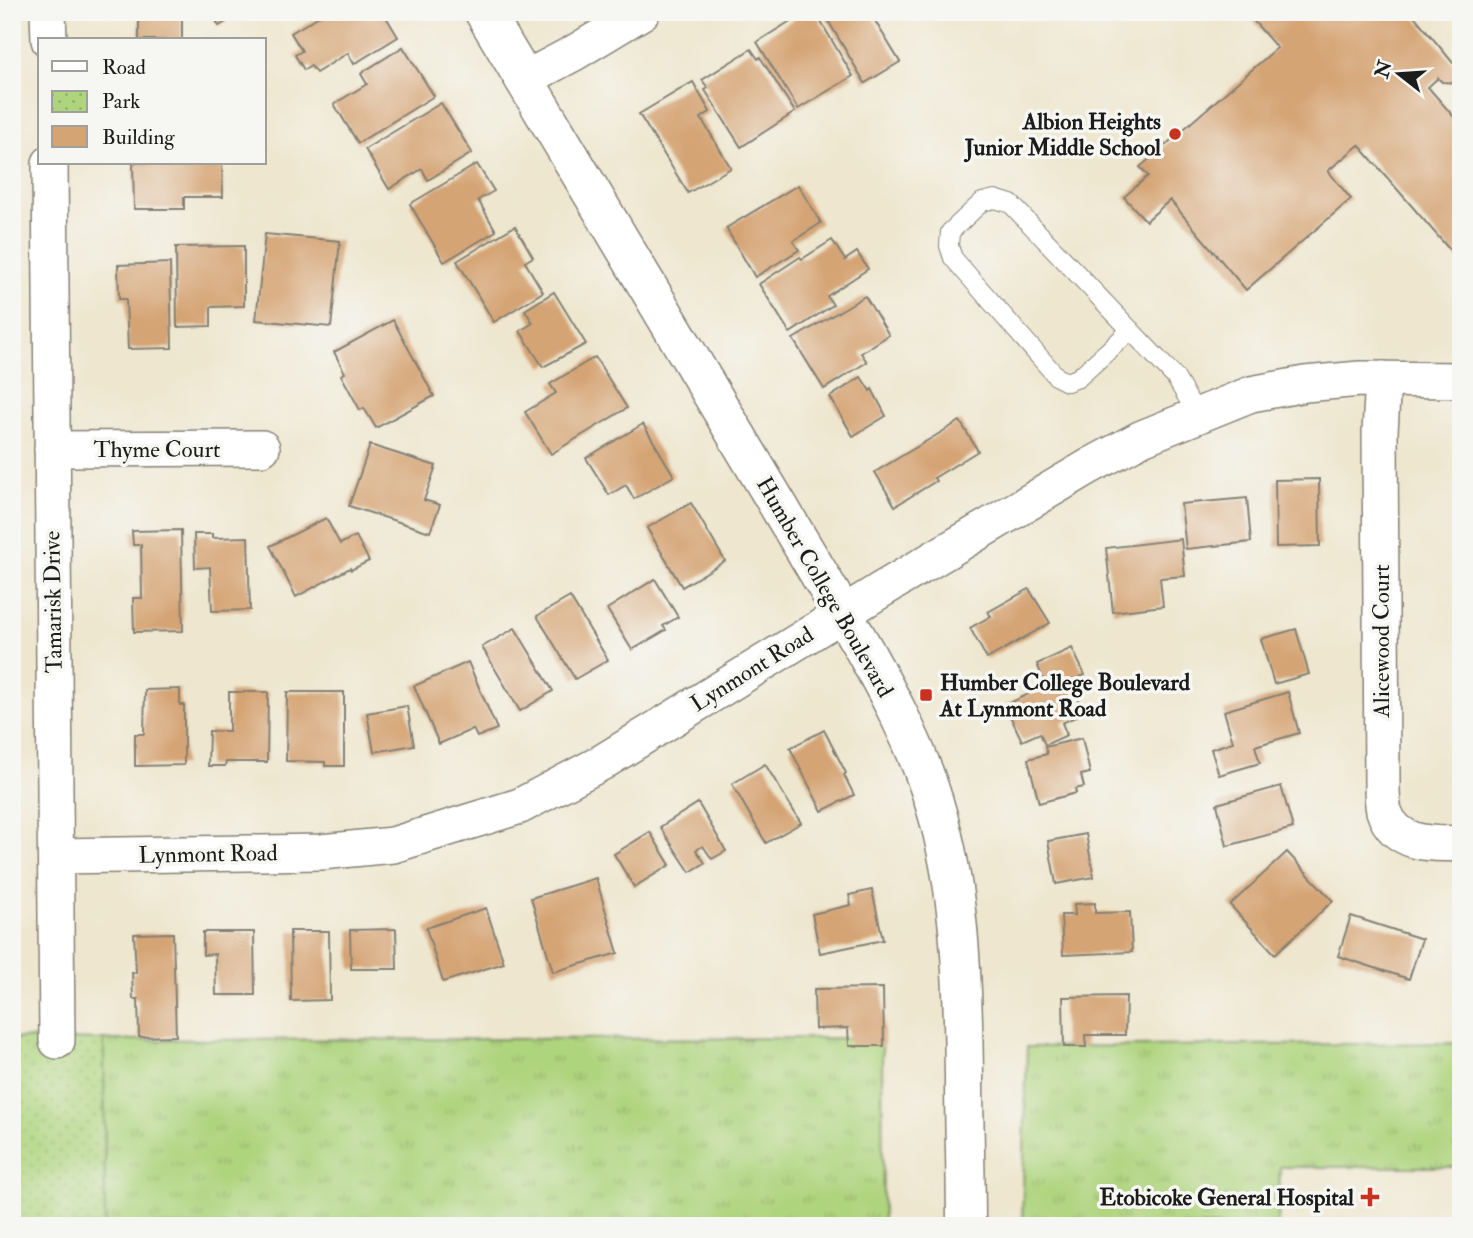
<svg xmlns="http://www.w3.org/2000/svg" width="1473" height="1238" font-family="'IM FELL Double Pica',serif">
<defs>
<pattern id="grass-tufts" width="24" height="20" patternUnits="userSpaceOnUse" patternTransform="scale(1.75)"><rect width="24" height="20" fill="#afd47e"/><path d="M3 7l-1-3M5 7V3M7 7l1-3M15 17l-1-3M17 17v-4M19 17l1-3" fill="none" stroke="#96b56c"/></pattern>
<pattern id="park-dots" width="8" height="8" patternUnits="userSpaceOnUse" patternTransform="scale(1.75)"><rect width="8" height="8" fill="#afd47e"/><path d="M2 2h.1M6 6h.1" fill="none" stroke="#96b56c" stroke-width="1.8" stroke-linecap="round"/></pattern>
</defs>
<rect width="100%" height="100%" fill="#f6f6f2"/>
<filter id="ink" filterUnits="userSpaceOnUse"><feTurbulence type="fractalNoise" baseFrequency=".0143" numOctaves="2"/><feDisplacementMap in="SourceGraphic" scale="14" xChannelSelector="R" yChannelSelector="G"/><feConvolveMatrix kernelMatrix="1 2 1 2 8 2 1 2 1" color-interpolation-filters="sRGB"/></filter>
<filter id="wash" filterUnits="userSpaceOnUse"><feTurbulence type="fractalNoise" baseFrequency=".00686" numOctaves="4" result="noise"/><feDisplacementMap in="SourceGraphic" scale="28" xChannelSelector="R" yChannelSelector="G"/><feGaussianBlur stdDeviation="1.57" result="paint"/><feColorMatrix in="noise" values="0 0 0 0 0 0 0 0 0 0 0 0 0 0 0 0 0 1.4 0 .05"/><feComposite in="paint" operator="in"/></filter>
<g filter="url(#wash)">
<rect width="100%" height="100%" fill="#eee6ce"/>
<g fill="url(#grass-tufts)" stroke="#66784d" stroke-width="2">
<polygon points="882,1038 883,1226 105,1226 104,1040"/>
<polygon points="1461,1043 1461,1167 1280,1167 1278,1226 1022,1226 1027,1047"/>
</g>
<polygon fill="url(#park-dots)" stroke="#66784d" stroke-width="2" points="12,1038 104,1040 105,1226 12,1226"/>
<g id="blocks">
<g fill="#d5a475">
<rect x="139" y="12" width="43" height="28"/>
<polygon points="211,12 242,12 219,26"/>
<polygon points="326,12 383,12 398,37 354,64 348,53 316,73 311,66 304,70 295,55 302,51 291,33"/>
<polygon points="805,12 815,12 853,76 798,109 757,42"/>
<polygon points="823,12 878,12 872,16 900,62 865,83"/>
<polygon points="1246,12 1411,12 1453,63 1461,64 1461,83 1442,82 1438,78 1428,87 1461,125 1461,263 1359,145 1328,171 1351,199 1246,290 1170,200 1146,221 1124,197 1148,176 1140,167 1277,48"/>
<polygon points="403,47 434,96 358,143 334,104 367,84 361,74 363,72"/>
<polygon points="751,49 758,59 760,57 795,112 741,147 705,90 708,88 702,80"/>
<polygon points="693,82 710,112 701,118 731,168 688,193 639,114"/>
<polygon points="441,103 472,153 428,180 422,169 389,189 365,149"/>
<polygon points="133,163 222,163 223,197 184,197 184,209 134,209"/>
<polygon points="477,164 494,191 478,200 496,231 444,262 410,204"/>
<polygon points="798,185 821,223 793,241 799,250 755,277 726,228"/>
<polygon points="515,226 533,257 525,262 543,292 494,322 457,261"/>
<polygon points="265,234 340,241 331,327 256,320"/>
<polygon points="832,240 845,260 857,252 868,269 827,296 833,305 790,333 759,284 800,257 802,259"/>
<polygon points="244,246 244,306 211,307 211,326 177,327 176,247"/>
<polygon points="170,263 172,348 128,349 126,299 119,299 118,265"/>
<polygon points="554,292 586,344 543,367 520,331 533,323 525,310"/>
<polygon points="865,296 889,335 861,353 867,362 824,389 793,339"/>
<polygon points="393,320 434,396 376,428 364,408 360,410 341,375 345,373 334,352"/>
<polygon points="595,357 627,408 551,454 525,412 556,393 550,384"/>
<polygon points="861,377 870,391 872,389 886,416 853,436 830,397"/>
<polygon points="960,421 978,451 934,478 936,481 895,506 875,472"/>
<polygon points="643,424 674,476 634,499 626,485 609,495 586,458"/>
<polygon points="370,445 436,466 424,500 440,505 430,532 349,506"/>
<polygon points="1319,479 1320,546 1276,547 1275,480"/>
<polygon points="1247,498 1251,542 1186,549 1181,504"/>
<polygon points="691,503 725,561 682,587 647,528"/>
<polygon points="326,518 340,544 356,536 369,561 351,570 350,568 296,597 270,546"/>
<polygon points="181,530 183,631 134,632 133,598 142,598 141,545 133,545 132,531"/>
<polygon points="194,534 212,534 212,538 248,537 250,610 212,611 210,567 195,568"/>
<polygon points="1181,539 1185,576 1160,578 1163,606 1113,612 1106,548"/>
<polygon points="655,579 678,617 663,626 666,630 632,650 607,609"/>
<polygon points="1029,589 1050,623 987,659 970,628 991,616 988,612"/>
<polygon points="570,597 608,660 575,679 537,616"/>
<polygon points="515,628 553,691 520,711 482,647"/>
<polygon points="1296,629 1309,674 1274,684 1261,639"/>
<polygon points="1072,648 1085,675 1070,681 1084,713 1062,723 1067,735 1045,745 1040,733 1022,741 1005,705 1046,686 1037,664"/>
<polygon points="468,662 497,729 477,737 473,729 439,744 414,686"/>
<polygon points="180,689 180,705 184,705 184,765 135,766 135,734 144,734 145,690"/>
<polygon points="229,692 268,692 267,762 226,762 225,766 208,766 209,731 229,731"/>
<polygon points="287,692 344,692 344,766 325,766 325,762 286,761"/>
<polygon points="1288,692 1299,733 1255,746 1260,763 1219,775 1211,749 1233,742 1224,711"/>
<polygon points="407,706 414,745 374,752 367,713"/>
<polygon points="824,730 846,773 844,775 854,795 822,811 790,748"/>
<polygon points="1082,738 1090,773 1081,775 1084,787 1075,789 1076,793 1039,803 1028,759 1047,754 1045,747"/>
<polygon points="765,764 801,823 766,843 732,784"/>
<polygon points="1281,786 1293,828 1227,846 1217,804"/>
<polygon points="698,803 726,851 712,859 703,846 696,850 705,863 690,872 660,827"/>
<polygon points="650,832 670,865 634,887 614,854"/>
<polygon points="1086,834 1094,877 1056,884 1048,841"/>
<polygon points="1287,852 1333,901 1275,954 1230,905"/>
<polygon points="596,878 618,953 553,972 531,898"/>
<polygon points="872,890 883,940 820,953 812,914 851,905 849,895"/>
<polygon points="1095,903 1095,913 1130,912 1132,952 1063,955 1061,915 1075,915 1074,904"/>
<polygon points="486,908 504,963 443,982 426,928"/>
<polygon points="1351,916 1422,939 1409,979 1338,956"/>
<polygon points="396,929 397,969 351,969 350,930"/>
<polygon points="290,931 329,931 330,1000 291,1001"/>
<polygon points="203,932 254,932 255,995 216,995 215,954 203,955"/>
<polygon points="173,933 176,1036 139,1037 138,999 133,999 132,973 136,973 134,934"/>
<polygon points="883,988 884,1046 849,1046 848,1028 815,1029 814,989"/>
<polygon points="1126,996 1125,1035 1085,1035 1086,1047 1064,1047 1063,997"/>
</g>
</g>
</g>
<g filter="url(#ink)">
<use href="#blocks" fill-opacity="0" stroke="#858175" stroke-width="2"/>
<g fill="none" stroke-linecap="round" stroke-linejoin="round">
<defs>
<polyline id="lane" points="1131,330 1078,378 1067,382 1057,377 953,258 949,246 950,232 982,202 995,199 1011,204 1175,377 1197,414"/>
<g id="street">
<polyline points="48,12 49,40"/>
<polyline points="523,80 574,53 642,12"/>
<polyline points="50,163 57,1041"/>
<path d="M1383,379l-3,53 2,351c0,9 0,20 2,28 11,34 48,34 77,32"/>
<polyline points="52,449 262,448"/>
<polyline points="56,856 321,852 393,845 520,806 601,763 881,590 1090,466 1142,438 1251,394 1305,384 1360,379 1461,380"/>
</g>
<path id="secondary" d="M484,12l378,634c25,45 49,89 66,138 33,94 35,195 36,293 0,50 2,99 2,149"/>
</defs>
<use href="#lane" stroke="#858175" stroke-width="20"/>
<use href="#street" stroke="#858175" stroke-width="38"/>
<use href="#secondary" stroke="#858175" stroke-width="41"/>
<use href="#lane" stroke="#fff" stroke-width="18"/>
<use href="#street" stroke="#fff" stroke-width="35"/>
<use href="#secondary" stroke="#fff" stroke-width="38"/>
</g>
</g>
<g fill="#c8321e" stroke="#f6f6f2" stroke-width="2.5">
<circle cx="1175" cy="134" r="7"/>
<rect x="919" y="688" width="14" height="14" rx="3.5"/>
<path d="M1366.5 1186.5h7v7h7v7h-7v7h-7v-7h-7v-7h7z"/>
</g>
<g text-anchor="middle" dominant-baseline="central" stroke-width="7" stroke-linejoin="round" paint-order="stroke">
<g font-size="23" font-weight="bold" fill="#1c1c1c" stroke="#f6f6f2" text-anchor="end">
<text x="1161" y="121">Albion Heights<tspan x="1161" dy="26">Junior Middle School</tspan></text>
<text x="940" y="682" text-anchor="start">Humber College Boulevard<tspan x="940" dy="26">At Lynmont Road</tspan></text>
<text x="1354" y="1197">Etobicoke General Hospital</text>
</g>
<g font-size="23" fill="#1c1c1c" stroke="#f6f6f2">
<text x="157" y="449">Thyme Court</text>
<text transform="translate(825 587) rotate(60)">Humber College Boulevard</text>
<text transform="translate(53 602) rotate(-91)">Tamarisk Drive</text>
<text transform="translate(1381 641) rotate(-90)">Alicewood Court</text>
<text transform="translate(752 669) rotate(-32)">Lynmont Road</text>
<text transform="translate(208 854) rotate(-1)">Lynmont Road</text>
</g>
</g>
<rect width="1473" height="1238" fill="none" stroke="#f6f6f2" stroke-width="42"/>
<rect x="38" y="38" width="228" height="126" fill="#f6f6f2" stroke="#9f9f9c" stroke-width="2"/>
<rect x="52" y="61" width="35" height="10" fill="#ffffff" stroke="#9f9f9c" stroke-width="2"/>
<text x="102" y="74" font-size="21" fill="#1c1c1c">Road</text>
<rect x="52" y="91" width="35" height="21" fill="url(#park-dots)" stroke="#9f9f9c" stroke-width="2"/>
<text x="102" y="108" font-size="21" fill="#1c1c1c">Park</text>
<rect x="52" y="126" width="35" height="21" fill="#d5a475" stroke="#9f9f9c" stroke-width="2"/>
<text x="102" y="144" font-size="21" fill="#1c1c1c">Building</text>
<g transform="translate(1399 74) rotate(287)" stroke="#f6f6f2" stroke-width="5" paint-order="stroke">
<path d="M0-5L12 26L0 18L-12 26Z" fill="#1c1c1c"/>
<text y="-10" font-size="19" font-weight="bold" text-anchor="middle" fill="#1c1c1c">N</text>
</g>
</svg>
